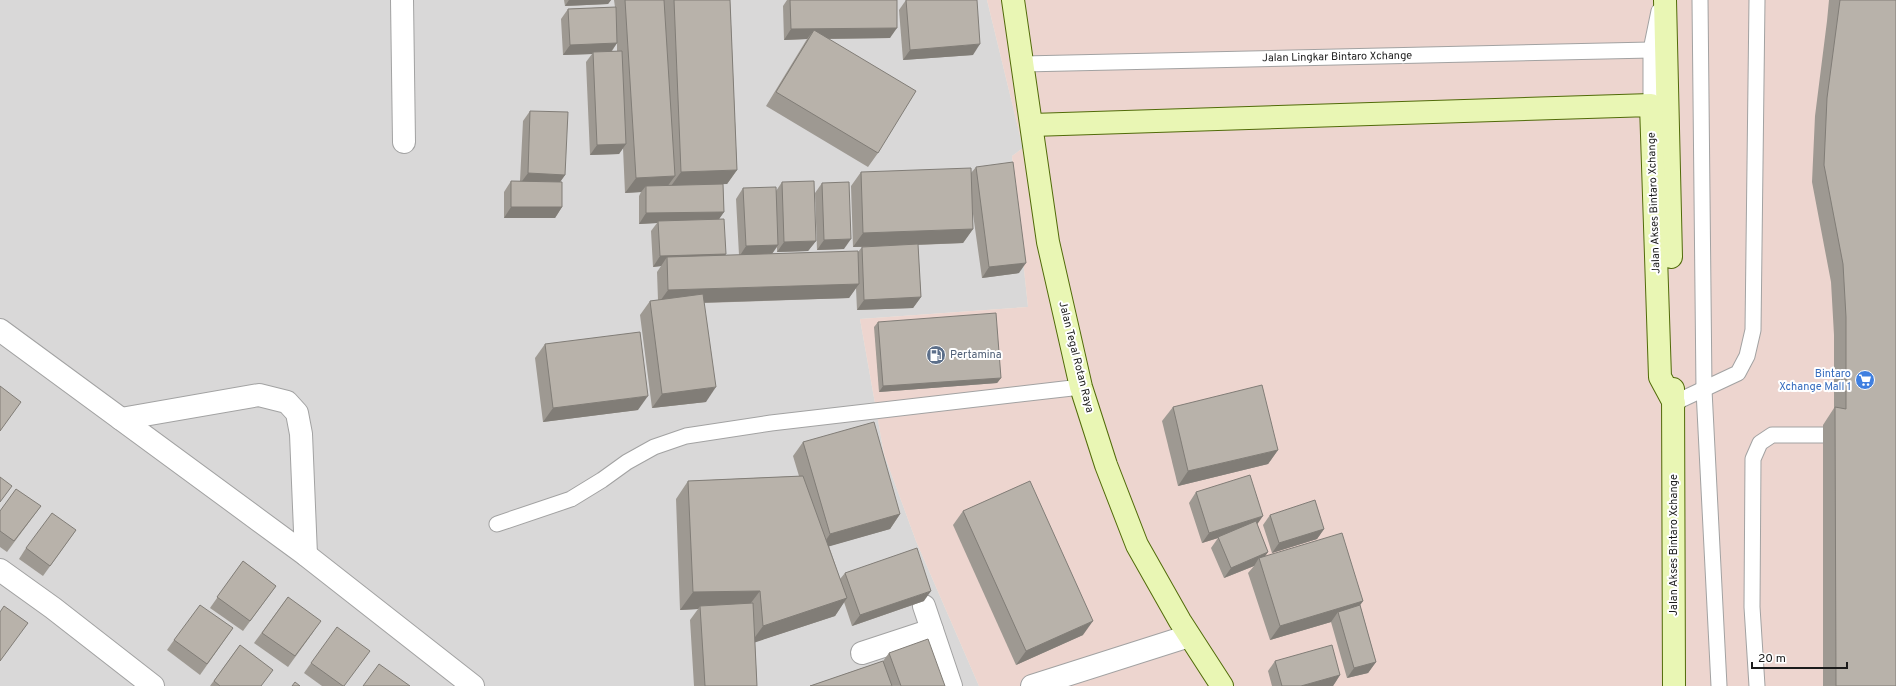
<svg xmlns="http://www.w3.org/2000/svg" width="1896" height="686" font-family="Overpass,sans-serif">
<rect width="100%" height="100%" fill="#eceae0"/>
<polygon fill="#d9d8d8" points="0,0 987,0 1023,148 1012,156 1028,307 860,319 884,454 916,541 979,686 0,686"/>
<polygon fill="#edd5cf" points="987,0 1896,0 1896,686 979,686 916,541 884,454 860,319 1028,307 1012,156 1023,148"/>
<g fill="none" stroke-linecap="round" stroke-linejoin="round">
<defs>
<g id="lane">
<polyline points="1700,0 1704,390 1719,686"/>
<polyline points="1023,64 1651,50"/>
<polyline points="1651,105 1651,50 1659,11"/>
<polyline points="1674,403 1738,373 1747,356 1753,330 1757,0"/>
<polyline points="497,524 571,499 602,480 627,462 654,447 686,436 771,423 1081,387"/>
<polyline points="1757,686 1752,607 1753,459 1760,443 1772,435 1823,435"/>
</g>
<g id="street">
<polyline points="402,0 404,142"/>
<polyline points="0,330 306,555 473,686"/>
<polyline points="121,419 259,395 287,402 297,413 301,434 306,555"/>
<polyline points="0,570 53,608 153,686"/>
<polyline points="924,606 951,686"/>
<polyline points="862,653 932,630"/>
<polyline points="1032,686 1189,636"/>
</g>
<g id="secondary">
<polyline points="1013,0 1048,242 1081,387 1106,465 1137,545 1180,621 1222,686"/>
<polyline points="1665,0 1671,257"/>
<polyline points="1032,125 1651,105 1660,377 1674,403"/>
<polyline points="1673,389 1674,686"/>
</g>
</defs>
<use href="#lane" stroke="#a2a2a2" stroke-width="17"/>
<use href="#street" stroke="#a2a2a2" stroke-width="24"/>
<use href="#secondary" stroke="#516b09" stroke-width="24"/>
<use href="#lane" stroke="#fff" stroke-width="15"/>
<use href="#street" stroke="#fff" stroke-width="22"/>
<use href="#secondary" stroke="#e9f6b4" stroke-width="22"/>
</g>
<g fill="#9e9992" fill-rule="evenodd">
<polygon points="564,0 611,0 608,4 565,6"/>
<path d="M614,0h116l7,170 -10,14h-4l1,28 -5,7 6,36h14l-3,-56 7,-11 33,3 6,-9 34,59 -8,10 -31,1v-5l-5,7 86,-2 4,-5h-9l-2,-61 10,-14 110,1 5,-6 43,106 -37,5 -10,-71 1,22 -10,14 -45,2 3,52 -8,11 -56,2 -1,-22 -7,10 -145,5 2,99 -54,6 -12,-93 10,-14 8,-1 -1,-28 4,-6 -8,1 -2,-36 6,-8 -18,1v-28l2,-4 -16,1 -2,-45 -4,6 -29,1 -4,-93 6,-8 -29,1 -2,-36 7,-10 47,-2zM617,43v8h-5z"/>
<polygon points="787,0 897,0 890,38 829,39 878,153 868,167 766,106 807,39 784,40 783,6"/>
<polygon points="906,0 973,55 903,60 899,10"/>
<polygon points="1829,0 1896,0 1896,686 1823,686 1823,425 1834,408 1834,335 1831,282 1812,182 1815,116 1827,21"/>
<polygon points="530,111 565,175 560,182 562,207 555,218 504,218 504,192 511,181 520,181 523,121"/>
<polygon points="822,183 844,249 817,250 815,193"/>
<polygon points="878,322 1001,378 997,383 879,392 874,327"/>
<polygon points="545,344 638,410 543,422 535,358"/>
<polygon points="1173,407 1278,450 1268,464 1178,486 1162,421"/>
<polygon points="803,442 900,514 890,529 829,546 840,579 845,573 924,601 852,626 844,602 835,616 755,642 757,686 694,686 690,620 698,609 680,610 676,499 688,481 799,476 793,456"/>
<polygon points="1196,492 1257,524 1268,552 1265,556 1363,601 1360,605 1376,662 1368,673 1347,678 1331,622 1270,640 1248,573 1254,566 1224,578 1211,548 1218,538 1202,543 1189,503"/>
<polygon points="41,506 7,552 0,547 0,511"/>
<polygon points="963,511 1083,635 1016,665 953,525"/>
<polygon points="1270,515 1324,529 1317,539 1272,553 1263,525"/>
<polygon points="76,530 43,576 19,559 26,548"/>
<polygon points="243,561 276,586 243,631 210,608"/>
<polygon points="288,597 314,631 288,667 254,643"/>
<polygon points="233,628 200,675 167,650 174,640"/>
<polygon points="240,645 261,686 210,686"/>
<polygon points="889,653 945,686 810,686 883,661"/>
<polygon points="1275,661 1340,675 1333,686 1272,686 1268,671"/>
<polygon points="311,663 345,686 322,686 304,673"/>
</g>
<g fill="#817d77">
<polygon points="569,0 611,0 608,4 565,6"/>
<polygon points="897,28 890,38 808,39 814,30 807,39 784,40 791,29"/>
<polygon points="617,43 610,53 593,52 592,54 563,55 570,45"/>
<polygon points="980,44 973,55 903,60 910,50"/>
<polygon points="626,144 619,154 590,155 597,145"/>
<polygon points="737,170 727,184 671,186 681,172"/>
<polygon points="528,173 565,175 558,185 520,184"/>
<polygon points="675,176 664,191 646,186 641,192 625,193 636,178"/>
<polygon points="511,207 562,207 555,218 504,218"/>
<polygon points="724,212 717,222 658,221 657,223 639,224 646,213"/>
<polygon points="973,229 963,243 853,247 863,233"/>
<polygon points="851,239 844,249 817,250 824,240"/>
<polygon points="816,241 808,251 777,252 784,242"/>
<polygon points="778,245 771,255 739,257 746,246"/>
<polygon points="726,254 719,264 667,257 661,266 653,267 660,256"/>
<polygon points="1026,263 1019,273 982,278 989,267"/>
<polygon points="859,284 849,298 658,304 668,290"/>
<polygon points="921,297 913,308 857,310 864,300"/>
<polygon points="1001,378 997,383 879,392 883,386"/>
<polygon points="716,387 706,402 652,408 662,394"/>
<polygon points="648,396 638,410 543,422 553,408"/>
<polygon points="1278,450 1268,464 1178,486 1188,471"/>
<polygon points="900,514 890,529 820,549 830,534"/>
<polygon points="1263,516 1256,526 1218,537 1218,538 1202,543 1209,533"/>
<polygon points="1324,529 1317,539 1272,553 1279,543"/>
<polygon points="1268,552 1261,562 1259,558 1254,566 1224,578 1231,568"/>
<polygon points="760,591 747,608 700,606 698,609 680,610 693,592"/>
<polygon points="931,591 924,601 852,626 860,615"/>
<polygon points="847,598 835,616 750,644 763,626"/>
<polygon points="1363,601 1353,615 1338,612 1331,622 1270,640 1280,626"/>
<polygon points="1093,621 1083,635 1016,665 1026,651"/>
<polygon points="1376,662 1368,673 1347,678 1354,668"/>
<polygon points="1340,675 1333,686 1301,686"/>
</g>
<g fill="#b8b2aa" stroke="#817d77">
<polygon points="625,0 664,0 675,176 636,178"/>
<polygon points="674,0 730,0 737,170 681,172"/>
<polygon points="790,0 897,0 897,28 791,29"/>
<polygon points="906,0 977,0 980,44 910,50"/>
<polygon points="1840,0 1896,0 1896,686 1836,686 1835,407 1846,409 1846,317 1843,264 1824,165 1827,98"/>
<polygon points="616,7 617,43 570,45 568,9"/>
<polygon points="814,30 916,91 878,153 776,92"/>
<polygon points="622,51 626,144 597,145 593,52"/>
<polygon points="530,111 568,112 565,175 528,173"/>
<polygon points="1013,162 1026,263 989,267 976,167"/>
<polygon points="971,168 973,229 863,233 861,172"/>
<polygon points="511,181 562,182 562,207 511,207"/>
<polygon points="814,181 816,241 784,242 782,182"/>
<polygon points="849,182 851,239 824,240 822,183"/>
<polygon points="723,184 724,212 646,213 646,186"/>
<polygon points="776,187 778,245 746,246 743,188"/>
<polygon points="724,219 726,254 660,256 658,221"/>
<polygon points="918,244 921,297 864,300 862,247"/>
<polygon points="858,251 859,284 668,290 667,257"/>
<polygon points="703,294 716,387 662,394 650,301"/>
<polygon points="996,313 1001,378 883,386 878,322"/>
<polygon points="640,332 648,396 553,408 545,344"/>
<polygon points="1262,385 1278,450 1188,471 1173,407"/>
<polygon points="0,386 21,402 0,431"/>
<polygon points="874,422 900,514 830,534 803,442"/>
<polygon points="1250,475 1263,516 1209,533 1196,492"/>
<polygon points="803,476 847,598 763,626 760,591 693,592 688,481"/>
<polygon points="0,477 12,486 0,502"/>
<polygon points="1030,481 1093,621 1026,651 963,511"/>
<polygon points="16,489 41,506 14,541 0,531 0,511"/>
<polygon points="1315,500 1324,529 1279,543 1270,515"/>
<polygon points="52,513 76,530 50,566 26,548"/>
<polygon points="1256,521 1268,552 1231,568 1218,537"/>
<polygon points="1342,533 1363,601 1280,626 1259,558"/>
<polygon points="917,548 931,591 860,615 845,573"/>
<polygon points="243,561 276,586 250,621 217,597"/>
<polygon points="288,597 321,621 295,656 262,633"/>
<polygon points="753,603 757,686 705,686 700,606"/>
<polygon points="200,605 233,628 207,664 174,640"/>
<polygon points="1360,605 1376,662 1354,668 1338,612"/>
<polygon points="4,606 28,623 0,661 0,612"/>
<polygon points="337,627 370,651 344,686 343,686 311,663"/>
<polygon points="928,639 945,686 901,686 889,653"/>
<polygon points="240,645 273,670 261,686 220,686 214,681"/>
<polygon points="1332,645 1340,675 1301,686 1282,686 1275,661"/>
<polygon points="883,661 892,686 810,686"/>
<polygon points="379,664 410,686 363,686"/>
<polygon points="295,682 300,686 292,686"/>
</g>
<defs>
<symbol id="fuel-disc" viewBox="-11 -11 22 22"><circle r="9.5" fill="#5c6f8a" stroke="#fff"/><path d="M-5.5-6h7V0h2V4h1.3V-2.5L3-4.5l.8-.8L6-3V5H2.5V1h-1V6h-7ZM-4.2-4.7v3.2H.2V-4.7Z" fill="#fff"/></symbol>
<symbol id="supermarket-disc" viewBox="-11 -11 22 22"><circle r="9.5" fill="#3f7fe0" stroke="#fff"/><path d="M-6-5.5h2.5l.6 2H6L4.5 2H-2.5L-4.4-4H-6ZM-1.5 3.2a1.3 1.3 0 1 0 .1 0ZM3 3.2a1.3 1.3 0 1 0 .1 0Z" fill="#fff"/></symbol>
</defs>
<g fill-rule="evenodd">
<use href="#fuel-disc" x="925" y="344" width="22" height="22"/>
<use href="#supermarket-disc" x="1854" y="369" width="22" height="22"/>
</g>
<g text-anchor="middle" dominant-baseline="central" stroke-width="4" stroke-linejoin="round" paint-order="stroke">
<g font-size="11" fill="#1b1b1b" stroke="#fff">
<text transform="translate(1337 57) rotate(-1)">Jalan Lingkar Bintaro Xchange</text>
<text transform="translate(1654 203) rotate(-92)">Jalan Akses Bintaro Xchange</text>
<text transform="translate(1076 357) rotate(76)">Jalan Tegal Rotan Raya</text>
<text transform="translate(1674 545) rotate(-90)">Jalan Akses Bintaro Xchange</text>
</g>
<g font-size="11" fill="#4e5e75" stroke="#fff" text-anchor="start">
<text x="950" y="355">Pertamina</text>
</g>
<g font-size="11" fill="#366cbe" stroke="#fff" text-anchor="end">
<text x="1851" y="374">Bintaro<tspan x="1851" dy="13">Xchange Mall 1</tspan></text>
</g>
</g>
<path d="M1752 662v6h95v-6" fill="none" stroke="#1b1b1b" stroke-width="2"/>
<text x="1758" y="662" font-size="12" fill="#1b1b1b" stroke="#ffffff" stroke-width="3" paint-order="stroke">20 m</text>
</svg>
